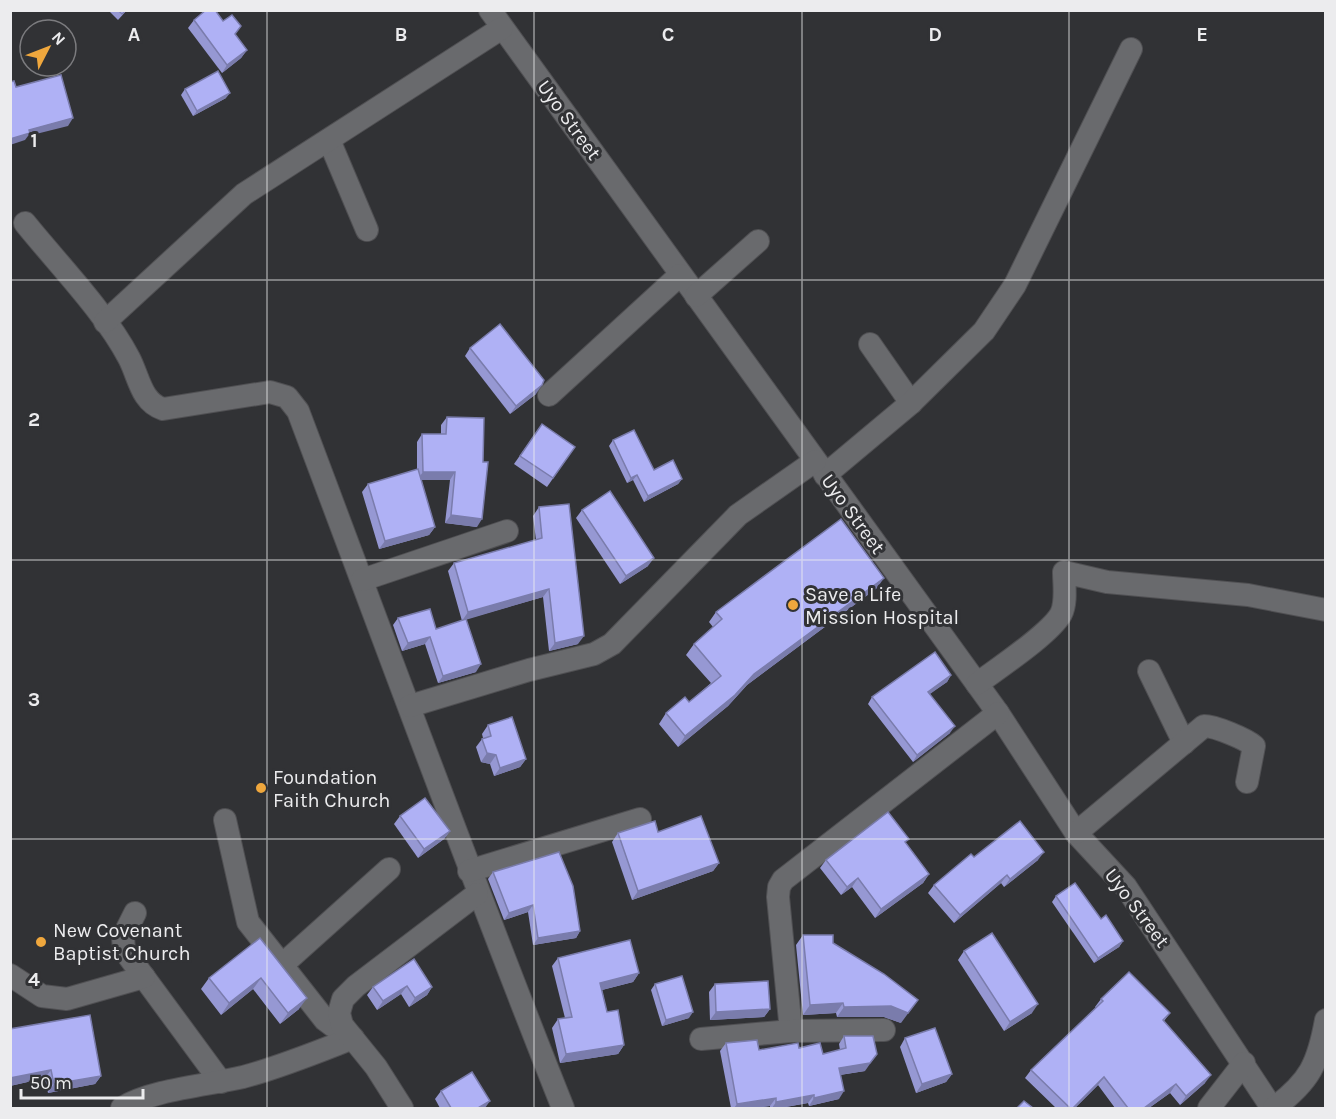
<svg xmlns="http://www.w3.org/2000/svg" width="1336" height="1119" font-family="Karla,sans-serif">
<rect width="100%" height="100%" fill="#313235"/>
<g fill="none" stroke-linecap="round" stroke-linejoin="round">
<defs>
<g id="minor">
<polyline points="490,10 998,713 1076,833 1126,887 1272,1108"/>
<polyline points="329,140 367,230"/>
<path d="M25,223c33,41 80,89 104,135 10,19 12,44 34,51l107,-17 17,5 11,14c88,233 173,467 265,697"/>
<polyline points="696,296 758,241"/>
<polyline points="105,322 244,194 502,28"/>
<polyline points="870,344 911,403"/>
<polyline points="549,395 680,275"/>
<polyline points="825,475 911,403 984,331 1015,285 1131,49"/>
<polyline points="362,580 507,531"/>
<polyline points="1149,671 1184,743"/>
<path d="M977,684c20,-15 73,-50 84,-70 6,-12 3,-29 3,-42l43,10 141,13 78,15"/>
<polyline points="410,706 529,670 594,654 612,644 738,515 815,461"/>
<polyline points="225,820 248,922 325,1020 333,1026 342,1025"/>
<path d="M1076,833l128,-107c11,0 42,13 50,20l-7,36"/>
<polyline points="469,871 640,819"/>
<polyline points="135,913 123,937 124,950 221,1082"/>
<polyline points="282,965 389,869"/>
<polyline points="10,975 42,996 67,999 144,977"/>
<polyline points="791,1031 778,897 779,887 783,880 998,713"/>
<polyline points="701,1039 791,1031 884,1030"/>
<path d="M122,1108c28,-18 87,-23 121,-31 38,-10 74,-25 110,-39"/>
<polyline points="402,1108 376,1067 342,1025 339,1013 343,999 356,986 477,894"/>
<polyline points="1209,1108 1244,1063"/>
<path d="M1274,1108c36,-27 44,-44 52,-88"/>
</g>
</defs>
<use href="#minor" stroke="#505053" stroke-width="24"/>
<use href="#minor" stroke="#696a6d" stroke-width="22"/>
</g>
<g fill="#9698d3">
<polygon points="108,10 127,10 118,20"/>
<polygon points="194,20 223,21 235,34 247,50 241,58 222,73 188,28"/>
<polygon points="185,89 226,98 193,116 181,95"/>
<polygon points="470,348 536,394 510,414 465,356"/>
<polygon points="447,417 477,527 445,523 450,480 421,480 435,527 429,535 379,549 362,492 368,484 417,470 417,442 422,434 441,434 441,425"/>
<polygon points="542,424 575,447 547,487 514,464"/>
<polygon points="613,440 654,470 682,479 678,484 644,502 633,480 627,483 609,446"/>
<polygon points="539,507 578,644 549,651 543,597 466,619 476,672 438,683 425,644 402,651 393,625 398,618 436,629 462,621 448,571 454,563 536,540 533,516"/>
<polygon points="582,510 648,566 620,584 576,518"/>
<polygon points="877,588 747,685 728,706 678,747 659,724 666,713 689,702 711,683 686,655 694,644 713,627 709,622 716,612"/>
<polygon points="951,675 947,682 929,694 950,733 913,762 868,704 872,697"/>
<polygon points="488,725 526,759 520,767 494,776 490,764 481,762 476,747 482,739 483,738 482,734"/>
<polygon points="400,816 450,831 444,839 418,858 394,824"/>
<polygon points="658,832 719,863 713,871 632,900 612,842 618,833"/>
<polygon points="906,843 929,874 923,883 875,918 852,887 841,895 820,868 826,860"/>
<polygon points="974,857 1038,860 1004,887 1001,883 954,923 928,893 934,885"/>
<polygon points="493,872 580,931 576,938 533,945 528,912 504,920 488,879"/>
<polygon points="1056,896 1101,919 1123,941 1119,947 1094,963 1052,902"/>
<polygon points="803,935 833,943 901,1023 884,1017 837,1017 836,1013 803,1015 796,945"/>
<polygon points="260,938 299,1009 280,1024 253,989 221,1015 201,989 209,978"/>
<polygon points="964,951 1032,1013 1004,1031 958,960"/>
<polygon points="558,958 639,973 633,982 602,990 607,1012 624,1045 618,1054 560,1063 552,1028 558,1019 565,1018 552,966"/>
<polygon points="414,959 432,987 427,995 409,1007 401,994 377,1010 367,995 373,987"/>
<polygon points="655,984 689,1018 662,1026 651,990"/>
<polygon points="715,984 770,1009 764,1017 710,1020 709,992"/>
<polygon points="1101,999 1170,1013 1164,1021 1205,1083 1180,1105 1170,1093 1149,1108 1115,1108 1098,1085 1075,1108 1056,1108 1025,1078 1031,1070 1096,1008 1095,1007"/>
<polygon points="10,1029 101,1076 95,1084 48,1093 45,1078 10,1086"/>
<polygon points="844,1036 865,1071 840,1075 839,1099 809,1106 808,1103 780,1108 770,1108 770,1106 754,1108 731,1108 720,1051 726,1043 759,1050 799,1048 823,1054 840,1050 839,1044"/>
<polygon points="905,1038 952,1074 946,1082 916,1093 900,1047"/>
<polygon points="441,1091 485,1108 440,1108 435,1099"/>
</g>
<g fill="#7a7cac">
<polygon points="247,50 241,58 222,73 227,65"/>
<polygon points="230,93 226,98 193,116 197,111"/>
<polygon points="73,118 68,126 28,136 25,140 10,145 10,139 29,130"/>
<polygon points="542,385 536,394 510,414 516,406"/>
<polygon points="423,472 455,472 450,480 417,480"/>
<polygon points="637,475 633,480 627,483 631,478"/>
<polygon points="682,479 678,484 644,502 648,496"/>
<polygon points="451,515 482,519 477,527 445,523"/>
<polygon points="435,527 429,535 379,549 385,541"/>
<polygon points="654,558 648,566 620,584 626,576"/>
<polygon points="884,578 877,588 747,685 728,706 678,747 685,736 754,674"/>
<polygon points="549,589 543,597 462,621 468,612"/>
<polygon points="584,636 578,644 549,651 555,643"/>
<polygon points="430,637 425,644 402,651 408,643"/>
<polygon points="481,664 476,672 438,683 443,676"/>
<polygon points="951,675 947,682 923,699 928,692"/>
<polygon points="955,726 950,733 913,762 917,755"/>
<polygon points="487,753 496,755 490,764 481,762"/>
<polygon points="526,759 520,767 494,776 500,768"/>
<polygon points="450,831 444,839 418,858 424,849"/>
<polygon points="1044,852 1038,860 1004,887 1010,879"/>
<polygon points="719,863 713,871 632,900 638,891"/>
<polygon points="929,874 923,883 875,918 881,909"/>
<polygon points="1007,875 1001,883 954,923 960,915"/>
<polygon points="858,878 852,887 841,895 847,887"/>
<polygon points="533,905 528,912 504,920 509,913"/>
<polygon points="580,931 576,938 533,945 538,938"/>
<polygon points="1123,941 1119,947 1094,963 1098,958"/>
<polygon points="639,973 633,982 594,992 600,983"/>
<polygon points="261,978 253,989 221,1015 229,1003"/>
<polygon points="407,986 401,994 377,1010 383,1001"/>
<polygon points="432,987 427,995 409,1007 415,998"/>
<polygon points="307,998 299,1009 280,1024 288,1013"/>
<polygon points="918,1000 901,1023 884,1017 837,1017 844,1007"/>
<polygon points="843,1003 836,1013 803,1015 810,1005"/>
<polygon points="1038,1004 1032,1013 1004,1031 1010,1022"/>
<polygon points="770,1009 764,1017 710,1020 716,1012"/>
<polygon points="693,1012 689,1018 662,1026 666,1020"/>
<polygon points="624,1045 618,1054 560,1063 566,1054"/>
<polygon points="877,1054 865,1071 833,1076 839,1068"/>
<polygon points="51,1070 45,1078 10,1086 10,1078"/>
<polygon points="952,1074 946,1082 916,1093 922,1084"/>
<polygon points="1211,1075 1205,1083 1180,1105 1186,1096"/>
<polygon points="101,1076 95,1084 48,1093 54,1084"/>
<polygon points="1104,1077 1098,1085 1075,1108 1073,1108"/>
<polygon points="1176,1084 1170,1093 1149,1108 1144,1108"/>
<polygon points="844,1091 839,1099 809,1106 814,1098"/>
<polygon points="814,1095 808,1103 780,1108 772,1108 776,1102"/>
<polygon points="776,1098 770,1106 754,1108 734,1108 737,1104"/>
<polygon points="490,1101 485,1108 478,1108"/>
</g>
<g fill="#afb1f5" stroke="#7a7cac" stroke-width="1.5">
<polygon points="118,10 126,10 122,14"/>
<polygon points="206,10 215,10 223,21 232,15 241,26 235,34 247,50 227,65 194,20"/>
<polygon points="218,71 230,93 197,111 185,89"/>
<polygon points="61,75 73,118 29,130 30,133 10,139 10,82 14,81 16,87"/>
<polygon points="500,324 544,380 542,385 516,406 470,348"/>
<polygon points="447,417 484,418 483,462 488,462 482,519 451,515 455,472 423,472 422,434 446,434"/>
<polygon points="542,424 575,447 553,478 520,456"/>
<polygon points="634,430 654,470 673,460 682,479 648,496 637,475 631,478 613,440"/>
<polygon points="418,469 435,527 385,541 368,484"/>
<polygon points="610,491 654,558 626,576 582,510"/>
<polygon points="569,504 584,636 555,643 549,589 468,612 454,563 542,538 539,507"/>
<polygon points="841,519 884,578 754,674 735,695 685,736 666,713 685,697 689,702 721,676 694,644 722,619 716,612"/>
<polygon points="430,609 436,629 466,619 481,664 443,676 430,637 408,643 398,618"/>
<polygon points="935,652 951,675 928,692 955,726 917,755 872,697"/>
<polygon points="512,717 526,759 500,768 496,755 487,753 482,739 491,736 488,725"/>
<polygon points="425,798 450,831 424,849 400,816"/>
<polygon points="888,812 909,839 905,842 929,874 881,909 858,878 847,887 826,860"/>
<polygon points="701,816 719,863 638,891 618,833 655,821 658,832"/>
<polygon points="1020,821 1044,852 1010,879 1007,875 960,915 934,885 971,854 974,857"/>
<polygon points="559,852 573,886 580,931 538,938 533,905 509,913 493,872"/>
<polygon points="1075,883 1101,919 1106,915 1123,941 1098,958 1056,896"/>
<polygon points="992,933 1038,1004 1010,1022 964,951"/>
<polygon points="803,935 833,935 833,943 884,974 918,1000 908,1013 891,1006 844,1007 843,1003 810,1005"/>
<polygon points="260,938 307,998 288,1013 261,978 229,1003 209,978"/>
<polygon points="630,940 639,973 600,983 607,1012 618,1010 624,1045 566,1054 558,1019 572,1017 558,958"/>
<polygon points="414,959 432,987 415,998 407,986 383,1001 373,987"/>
<polygon points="1129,972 1170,1013 1163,1020 1211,1075 1186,1096 1176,1084 1144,1108 1128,1108 1104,1077 1073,1108 1070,1108 1031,1070 1103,1001 1101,999"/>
<polygon points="682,976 693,1012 666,1020 655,984"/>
<polygon points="768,981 770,1009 716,1012 715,984"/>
<polygon points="90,1015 101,1076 54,1084 51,1070 10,1078 10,1029"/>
<polygon points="935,1028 952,1074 922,1084 905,1038"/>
<polygon points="844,1036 873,1036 877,1054 870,1063 839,1068 844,1091 814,1098 814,1095 776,1102 776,1098 737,1104 726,1043 757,1040 759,1050 798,1043 799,1048 820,1043 823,1054 846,1048"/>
<polygon points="472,1072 490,1101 478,1108 451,1108 441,1091"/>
<polygon points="1024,1101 1033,1108 1017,1108"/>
</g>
<path fill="none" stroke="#ececee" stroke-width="1.5" stroke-opacity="0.55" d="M267,10v1098M534,10v1098M802,10v1098M1069,10v1098M10,280h1316M10,560h1316M10,839h1316"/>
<g fill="#efa73d" stroke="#313235" stroke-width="2">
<circle cx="793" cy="605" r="6"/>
<circle cx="261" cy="788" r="6"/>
<circle cx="41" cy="942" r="6"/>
</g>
<g text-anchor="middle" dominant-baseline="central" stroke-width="6" stroke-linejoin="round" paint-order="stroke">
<g font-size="20" fill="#ececee" stroke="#313235">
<text transform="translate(569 120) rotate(54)">Uyo Street</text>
<text transform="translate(853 514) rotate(54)">Uyo Street</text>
<text transform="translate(1137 908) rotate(53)">Uyo Street</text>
</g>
<g font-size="20" fill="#ececee" stroke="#313235" text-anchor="start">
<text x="805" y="594">Save a Life<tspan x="805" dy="23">Mission Hospital</tspan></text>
<text x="273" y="777">Foundation<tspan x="273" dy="23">Faith Church</tspan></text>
<text x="53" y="930">New Covenant<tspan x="53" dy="23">Baptist Church</tspan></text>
</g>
</g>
<g font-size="20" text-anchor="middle" font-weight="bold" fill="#ececee" stroke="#313235" stroke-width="6" stroke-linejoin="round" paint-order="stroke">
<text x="134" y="41">A</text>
<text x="401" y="41">B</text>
<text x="668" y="41">C</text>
<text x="935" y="41">D</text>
<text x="1202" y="41">E</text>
<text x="34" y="147">1</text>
<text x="34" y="426">2</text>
<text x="34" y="706">3</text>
<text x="34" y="986">4</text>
</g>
<rect width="1336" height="1119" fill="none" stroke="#ececee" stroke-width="24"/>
<g transform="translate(48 48) rotate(48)"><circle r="28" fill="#313235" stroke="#7c7c7f" stroke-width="1.5"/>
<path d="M0-4.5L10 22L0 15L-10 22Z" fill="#efa73d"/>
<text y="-9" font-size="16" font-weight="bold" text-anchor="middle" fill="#ececee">N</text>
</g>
<path d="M21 1089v9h122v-9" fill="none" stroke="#ececee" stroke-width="3"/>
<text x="30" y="1089" font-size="18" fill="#ececee" stroke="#313235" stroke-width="4.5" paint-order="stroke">50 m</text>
</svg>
